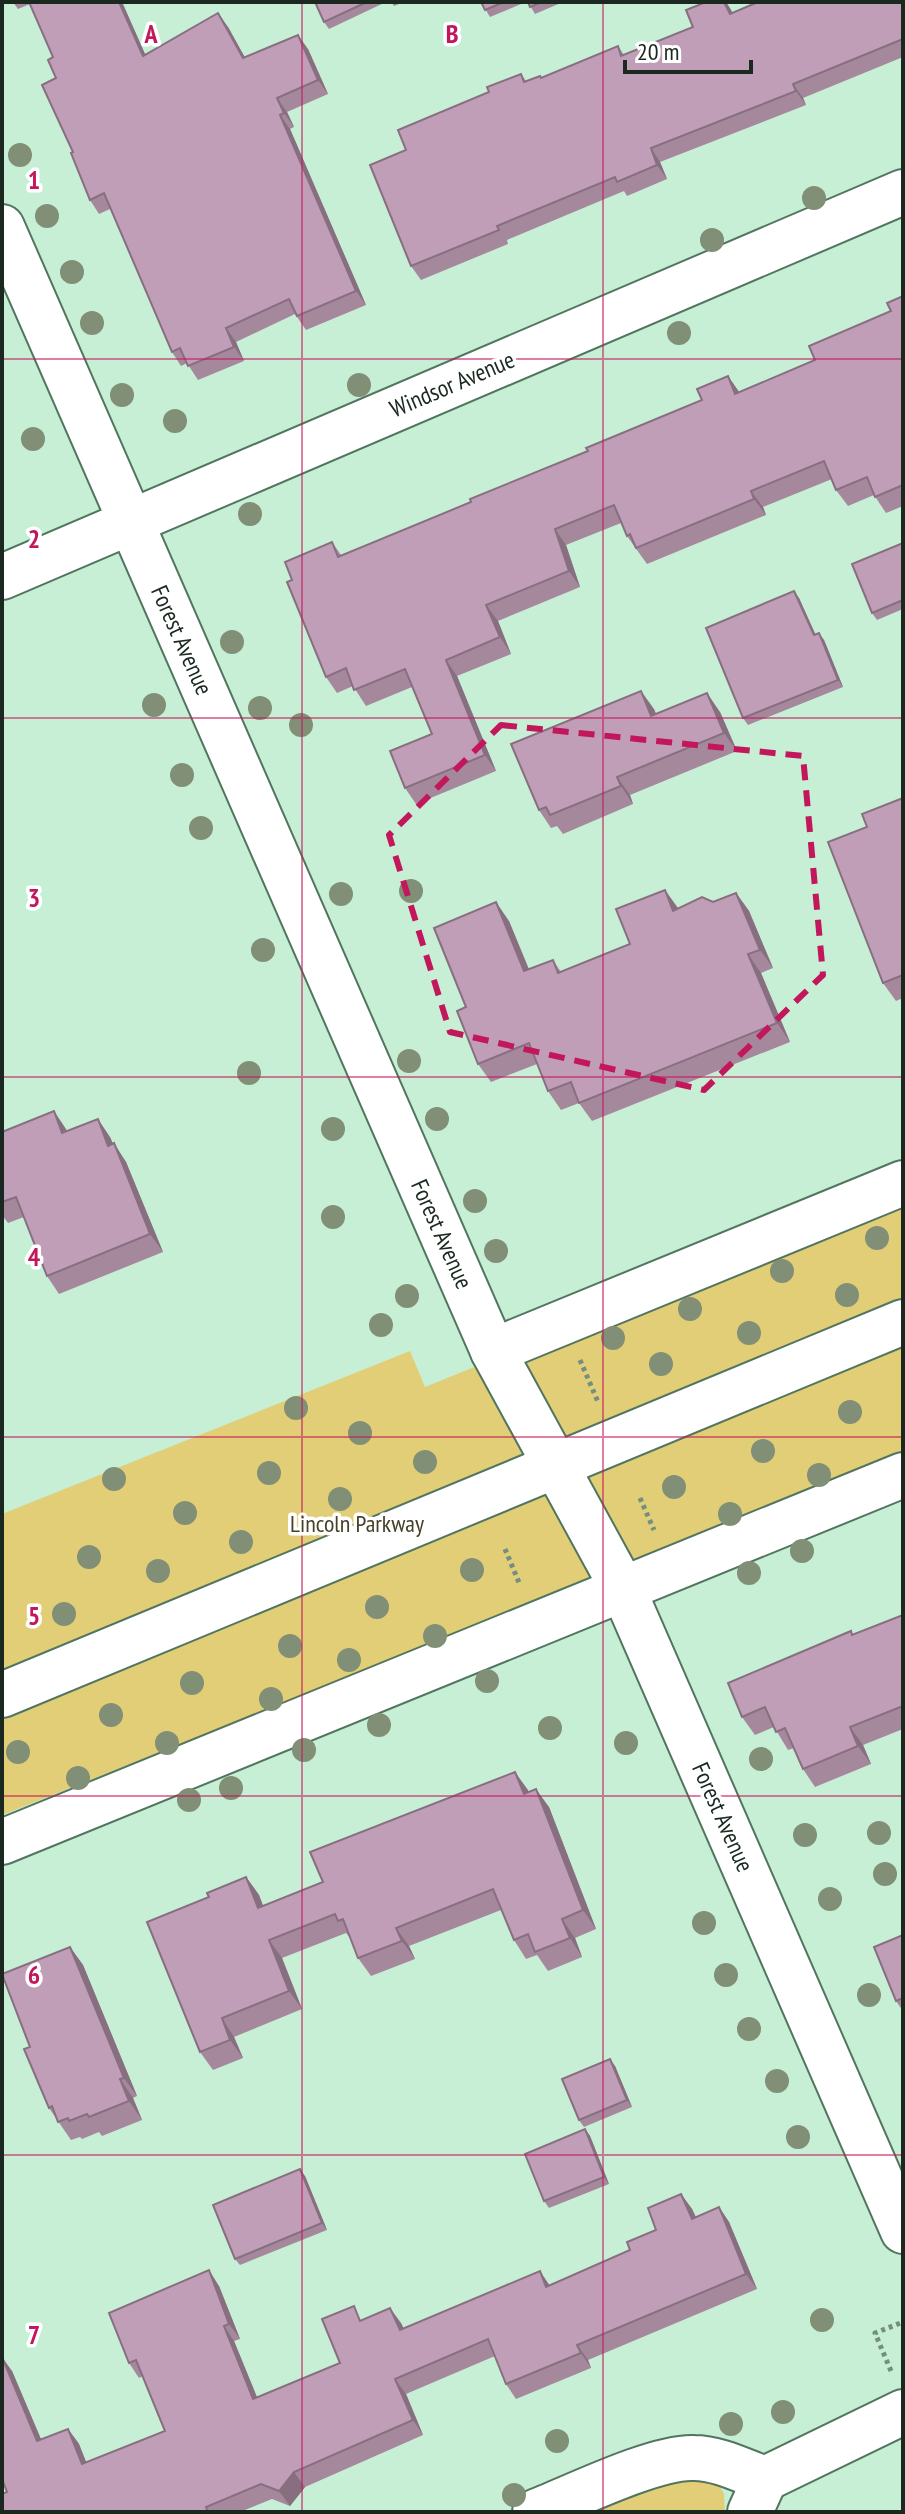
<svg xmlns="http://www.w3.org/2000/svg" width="905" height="2514" font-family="'PT Sans Narrow',sans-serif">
<rect width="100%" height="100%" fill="#c7efd5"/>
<g fill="#e2ce76">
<polygon points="903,1193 903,1456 2,1815 2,1514 410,1351 425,1387"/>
<polygon points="688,2474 719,2485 724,2494 725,2512 592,2512"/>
</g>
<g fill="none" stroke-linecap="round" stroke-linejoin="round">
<defs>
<g id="minor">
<polyline points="2,577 903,192"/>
<polyline points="493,1351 903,1183"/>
<polyline points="2,1842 903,1475"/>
<polyline points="765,2479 903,2412"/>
<path d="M535,2512c38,-15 121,-56 159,-54 24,0 49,13 71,21l-15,33"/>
</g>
<g id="tertiary">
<polyline points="2,227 493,1351 623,1589 903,2231"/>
<polyline points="2,1695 903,1322"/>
</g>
</defs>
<use href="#minor" stroke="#51755f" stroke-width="48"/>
<use href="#tertiary" stroke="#51755f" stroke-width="48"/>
<g stroke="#748f7e" stroke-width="5" stroke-dasharray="4 4" stroke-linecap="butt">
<polyline points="580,1360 598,1402"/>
<polyline points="640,1498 654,1530"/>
<polyline points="505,1549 520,1585"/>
<polyline points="891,2371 875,2333 903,2322"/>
</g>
<use href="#minor" stroke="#fff" stroke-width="44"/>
<use href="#tertiary" stroke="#fff" stroke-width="44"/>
</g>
<g fill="#808f75">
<circle cx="20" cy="155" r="12"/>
<circle cx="814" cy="198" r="12"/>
<circle cx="47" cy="216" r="12"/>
<circle cx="712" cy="240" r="12"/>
<circle cx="72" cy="272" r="12"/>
<circle cx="92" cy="323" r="12"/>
<circle cx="679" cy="333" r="12"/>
<circle cx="359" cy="385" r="12"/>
<circle cx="122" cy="395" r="12"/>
<circle cx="175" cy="421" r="12"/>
<circle cx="33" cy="439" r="12"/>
<circle cx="250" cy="514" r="12"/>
<circle cx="232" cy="642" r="12"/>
<circle cx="154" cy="705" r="12"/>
<circle cx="260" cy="708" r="12"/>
<circle cx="301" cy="725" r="12"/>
<circle cx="182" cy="775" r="12"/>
<circle cx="201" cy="828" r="12"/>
<circle cx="411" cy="891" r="12"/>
<circle cx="341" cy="894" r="12"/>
<circle cx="263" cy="950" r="12"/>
<circle cx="409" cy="1061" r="12"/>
<circle cx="249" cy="1073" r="12"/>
<circle cx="437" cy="1119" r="12"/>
<circle cx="333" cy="1129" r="12"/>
<circle cx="475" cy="1201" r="12"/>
<circle cx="333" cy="1217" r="12"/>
<circle cx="877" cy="1238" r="12"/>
<circle cx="496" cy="1251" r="12"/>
<circle cx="782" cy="1271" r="12"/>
<circle cx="847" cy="1295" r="12"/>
<circle cx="407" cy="1296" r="12"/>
<circle cx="690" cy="1309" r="12"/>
<circle cx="381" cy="1325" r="12"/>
<circle cx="749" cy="1333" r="12"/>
<circle cx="613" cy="1338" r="12"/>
<circle cx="661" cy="1364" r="12"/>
<circle cx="296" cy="1408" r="12"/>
<circle cx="850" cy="1412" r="12"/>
<circle cx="360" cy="1433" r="12"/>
<circle cx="763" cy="1451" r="12"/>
<circle cx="425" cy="1462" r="12"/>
<circle cx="269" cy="1473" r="12"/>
<circle cx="819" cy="1475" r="12"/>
<circle cx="114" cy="1479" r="12"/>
<circle cx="674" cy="1487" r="12"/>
<circle cx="340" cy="1499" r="12"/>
<circle cx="185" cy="1513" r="12"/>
<circle cx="730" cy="1514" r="12"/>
<circle cx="241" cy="1542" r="12"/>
<circle cx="802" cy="1551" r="12"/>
<circle cx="89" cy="1557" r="12"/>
<circle cx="472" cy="1570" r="12"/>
<circle cx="158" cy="1571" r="12"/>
<circle cx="749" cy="1573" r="12"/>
<circle cx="377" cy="1607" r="12"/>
<circle cx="64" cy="1614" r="12"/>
<circle cx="435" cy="1636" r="12"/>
<circle cx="290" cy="1646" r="12"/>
<circle cx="349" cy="1660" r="12"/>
<circle cx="487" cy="1681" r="12"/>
<circle cx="192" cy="1683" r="12"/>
<circle cx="271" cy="1699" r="12"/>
<circle cx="111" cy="1715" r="12"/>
<circle cx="379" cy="1725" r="12"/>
<circle cx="550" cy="1728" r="12"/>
<circle cx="167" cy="1743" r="12"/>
<circle cx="626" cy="1743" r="12"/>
<circle cx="304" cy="1750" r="12"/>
<circle cx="18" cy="1752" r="12"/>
<circle cx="761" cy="1759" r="12"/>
<circle cx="78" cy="1778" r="12"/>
<circle cx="231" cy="1788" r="12"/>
<circle cx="189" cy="1800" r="12"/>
<circle cx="879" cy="1833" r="12"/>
<circle cx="805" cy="1835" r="12"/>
<circle cx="885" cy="1874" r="12"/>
<circle cx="830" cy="1899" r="12"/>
<circle cx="704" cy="1923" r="12"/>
<circle cx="726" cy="1975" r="12"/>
<circle cx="869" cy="1995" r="12"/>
<circle cx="749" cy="2029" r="12"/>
<circle cx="777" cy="2081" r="12"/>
<circle cx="798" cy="2137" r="12"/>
<circle cx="822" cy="2320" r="12"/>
<circle cx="783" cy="2412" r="12"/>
<circle cx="731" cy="2424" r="12"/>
<circle cx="557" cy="2441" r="12"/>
<circle cx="514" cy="2495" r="12"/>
</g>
<g fill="#a6889d">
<polygon points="13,2 122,2 145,54 228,27 245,58 308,49 328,94 287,112 294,127 290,129 366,305 306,330 295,314 236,342 244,361 198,380 187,363 181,366 172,352 110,209 99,214 90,200 73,152 56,78 53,57 30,4 18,9"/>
<polygon points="315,2 386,2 329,29 324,22"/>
<polygon points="391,2 404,2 394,6"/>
<polygon points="481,2 526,2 490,17"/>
<polygon points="528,2 563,2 535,14"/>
<polygon points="706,2 726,2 733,13 903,2 903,57 803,98 806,105 660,162 667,179 627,196 624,191 507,240 508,244 421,280 411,266 406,150 489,92 521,74 526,81 542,78 618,46 624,55 693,27"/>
<polygon points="903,296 903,506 886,513 874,495 848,506 836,490 832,479 763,507 766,515 647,564 627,536 621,523 566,545 580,587 498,621 511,654 457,676 496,771 416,804 405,788 432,734 412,687 366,706 353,686 337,693 326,677 292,580 332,542 341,555 471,502 702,400 728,376 739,392 815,360 891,311"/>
<polygon points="903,543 903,609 877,620 872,613"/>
<polygon points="799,598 815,635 824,640 843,687 748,725 743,718"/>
<polygon points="654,709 656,714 720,712 737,751 630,795 633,804 563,834 557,826 551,828 539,810"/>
<polygon points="903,798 903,998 896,1001 883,983 867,827"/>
<polygon points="736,893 749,911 773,968 761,973 790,1042 592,1121 579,1103 561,1110 548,1091 537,1064 491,1082 478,1064 466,1007 509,921 529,969 553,960 561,972 630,944 678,909 713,902"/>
<polygon points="67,1131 110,1137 113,1144 126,1162 163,1252 59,1294 47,1276 24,1217 8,1223 2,1215 2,1132"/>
<polygon points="903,1615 903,1729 863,1745 871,1764 815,1787 803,1769 794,1748 788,1750 774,1727 755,1735 742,1717 853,1635"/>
<polygon points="529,1792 549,1807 596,1929 575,1938 582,1957 548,1971 537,1955 526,1959 514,1940 501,1910 409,1946 415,1959 371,1976 358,1958 351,1939 346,1933 282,1958 302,2009 234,2037 243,2058 213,2070 200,2052 209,1897 246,1877 259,1895 263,1906 323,1882"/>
<polygon points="903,1935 903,2011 896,2001"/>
<polygon points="70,1947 83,1965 137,2096 133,2098 142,2120 102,2136 99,2132 82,2139 80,2137 71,2140 49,2108 30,2047"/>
<polygon points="615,2066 632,2107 584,2127 579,2120"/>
<polygon points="585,2129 590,2136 609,2184 549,2208 544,2201"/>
<polygon points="305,2176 327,2230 240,2265 235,2259"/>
<polygon points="681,2194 692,2209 696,2217 719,2207 729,2222 757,2289 588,2360 591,2368 516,2399 506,2384 495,2356 406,2394 423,2435 305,2487 290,2506 272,2499 240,2512 2,2512 7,2492 12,2371 41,2439 68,2429 79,2444 86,2463 165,2431 143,2376 139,2378 129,2363 219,2286 240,2339 234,2341 257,2398 340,2363 363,2319 401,2323 404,2329 550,2285 630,2250 656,2230"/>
</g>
<g fill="#876f80">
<polygon points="119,2 122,2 152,70 143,56"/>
<polygon points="724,2 726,2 731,10 739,28 730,14"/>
<polygon points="218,13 228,27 253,72 243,58"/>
<polygon points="298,35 308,49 328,94 318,80"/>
<polygon points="793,84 803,98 806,105 796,91"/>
<polygon points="277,98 287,112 294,127 284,113"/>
<polygon points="280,115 290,129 366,305 356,291"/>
<polygon points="651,148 660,162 667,179 657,165"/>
<polygon points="226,328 236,342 244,361 234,347"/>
<polygon points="728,376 739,392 735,394"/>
<polygon points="751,491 763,507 766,515 754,499"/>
<polygon points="555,529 566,545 580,587 569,571"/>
<polygon points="794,591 799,598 819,642 814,635"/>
<polygon points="486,605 498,621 511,654 500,637"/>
<polygon points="819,633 824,640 843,687 838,680"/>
<polygon points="446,660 457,676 496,771 485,755"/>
<polygon points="641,691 654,709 664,734 651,716"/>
<polygon points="707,693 720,712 737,751 724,733"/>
<polygon points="617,777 630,795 633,804 621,786"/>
<polygon points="665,890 678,908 686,929 673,911"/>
<polygon points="736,893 749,911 773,968 760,950"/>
<polygon points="496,902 509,921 537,990 524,971"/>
<polygon points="748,954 761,973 790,1042 777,1023"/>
<polygon points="54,1111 66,1129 75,1151 62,1133"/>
<polygon points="98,1119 110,1137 121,1164 108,1146"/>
<polygon points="114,1143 126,1162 163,1252 150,1234"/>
<polygon points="850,1727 863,1745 871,1764 858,1746"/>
<polygon points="515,1772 528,1790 537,1812 524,1794"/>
<polygon points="536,1789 549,1807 596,1929 583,1910"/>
<polygon points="246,1877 259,1895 271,1927 258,1908"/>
<polygon points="562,1919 575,1938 582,1957 570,1938"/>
<polygon points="396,1928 409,1946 415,1959 402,1941"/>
<polygon points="269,1940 282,1958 302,2009 289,1991"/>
<polygon points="70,1947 83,1965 137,2096 124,2078"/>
<polygon points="222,2018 234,2037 243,2058 230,2040"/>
<polygon points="610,2059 615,2066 632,2107 627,2100"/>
<polygon points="120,2079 133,2098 142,2120 129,2101"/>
<polygon points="585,2129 590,2136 609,2184 604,2177"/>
<polygon points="300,2169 305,2176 327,2230 322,2223"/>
<polygon points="681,2194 692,2209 703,2234 692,2219"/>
<polygon points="719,2207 729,2222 757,2289 746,2274"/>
<polygon points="209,2270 219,2286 240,2339 229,2324"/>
<polygon points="540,2271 550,2286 546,2287"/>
<polygon points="390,2308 401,2323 411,2345 400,2330"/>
<polygon points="224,2326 234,2341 264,2414 253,2399"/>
<polygon points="577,2345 588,2360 591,2368 581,2353"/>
<polygon points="2,2357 12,2371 48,2456 37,2441"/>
<polygon points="395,2379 406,2394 423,2435 413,2420"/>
<polygon points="68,2429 79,2444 93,2479 82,2464"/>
<polygon points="294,2472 305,2487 290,2506 279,2491"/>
</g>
<g fill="#c19eb7" stroke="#876f80" stroke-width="2">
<polygon points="29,2 119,2 143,56 218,13 243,58 298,35 318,80 277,98 284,113 280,115 356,291 297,316 289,299 226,328 234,347 188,366 180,348 172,352 104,193 90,200 71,153 73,152 42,85 56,78 48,60 53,57"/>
<polygon points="315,2 367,2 324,22"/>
<polygon points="481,2 504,2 485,10"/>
<polygon points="528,2 542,2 530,7"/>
<polygon points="706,2 724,2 730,14 758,2 903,2 903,39 793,84 796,91 651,148 657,165 617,182 615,177 497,226 499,230 411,266 370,165 406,150 398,130 489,92 487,87 521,74 524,82 540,76 541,78 618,46 621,56 693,27 686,10"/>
<polygon points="903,296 903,485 875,497 867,477 836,490 824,461 751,491 754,499 636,548 630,534 627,536 614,505 555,529 569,571 486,605 500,637 446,660 485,755 405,788 390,751 432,734 405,669 354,690 346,668 326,677 287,582 292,580 285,562 332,542 338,557 471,502 470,499 588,451 586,448 702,400 697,389 728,376 735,394 815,360 809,346 891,311 887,303"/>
<polygon points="903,543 903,600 872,613 852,564"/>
<polygon points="794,591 814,635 819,633 838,680 743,718 706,628"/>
<polygon points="641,691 651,716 707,693 724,733 617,777 621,786 550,815 546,807 539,810 511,744"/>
<polygon points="903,798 903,975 883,983 828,842 867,827 862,814"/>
<polygon points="665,890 673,911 702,897 713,902 736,893 760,950 748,954 777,1023 579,1103 571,1082 548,1091 529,1043 478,1064 457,1011 466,1007 434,928 496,902 524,971 553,960 558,973 630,944 616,909"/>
<polygon points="54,1111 62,1133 98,1119 108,1146 114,1143 150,1234 47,1276 16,1197 2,1202 2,1132"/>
<polygon points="903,1615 903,1706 850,1727 858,1746 803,1769 785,1728 776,1732 765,1707 742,1717 728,1683 851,1631 852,1635"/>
<polygon points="515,1772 524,1794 536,1789 583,1910 562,1919 570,1938 535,1952 528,1934 514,1940 493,1889 396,1928 402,1941 358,1958 343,1919 338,1921 335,1914 269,1940 289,1991 222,2018 230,2040 200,2052 147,1922 209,1897 207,1893 246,1877 258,1908 323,1882 310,1852"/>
<polygon points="903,1935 903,1998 896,2001 874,1947"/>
<polygon points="70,1947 124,2078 120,2079 129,2101 89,2117 87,2114 69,2121 68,2118 58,2122 52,2106 49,2108 24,2049 30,2047 2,1974"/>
<polygon points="610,2059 627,2100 579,2120 562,2079"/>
<polygon points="585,2129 604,2177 544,2201 525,2154"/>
<polygon points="300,2169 322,2223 235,2259 213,2205"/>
<polygon points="681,2194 692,2219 719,2207 746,2274 577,2345 581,2353 506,2384 488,2339 395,2379 413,2420 294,2472 279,2491 261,2484 206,2507 208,2512 2,2512 2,2494 7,2492 2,2479 2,2357 37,2441 68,2429 82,2464 165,2431 136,2360 129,2363 109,2313 209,2270 229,2324 224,2326 253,2399 340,2363 322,2319 354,2306 360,2321 390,2308 400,2330 540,2271 546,2287 630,2250 627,2242 656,2230 648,2208"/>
</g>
<path fill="none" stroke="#c2185b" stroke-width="6" stroke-dasharray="16 10" stroke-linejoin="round" d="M501,725l302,31 20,219 -119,115 -254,-58 -61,-197z"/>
<path fill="none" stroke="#c2185b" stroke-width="2" stroke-opacity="0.55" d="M302,2v2510M603,2v2510M2,359h901M2,718h901M2,1077h901M2,1437h901M2,1796h901M2,2155h901"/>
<g text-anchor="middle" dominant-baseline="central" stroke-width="7" stroke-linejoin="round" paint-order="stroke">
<g font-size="24" fill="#1a281f" stroke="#fff">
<text transform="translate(452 384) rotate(-23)">Windsor Avenue</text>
<text transform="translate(182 640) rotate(66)">Forest Avenue</text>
<text transform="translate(442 1234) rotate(66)">Forest Avenue</text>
<text transform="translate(723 1817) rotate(66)">Forest Avenue</text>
</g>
<g font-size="24" fill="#464027" stroke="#fff">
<text x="357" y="1523">Lincoln Parkway</text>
</g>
</g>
<g font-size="26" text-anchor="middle" font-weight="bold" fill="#c2185b" stroke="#fff" stroke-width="7" stroke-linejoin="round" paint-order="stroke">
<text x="151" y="43">A</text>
<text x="452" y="43">B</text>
<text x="34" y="189">1</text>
<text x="34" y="548">2</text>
<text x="34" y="907">3</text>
<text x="34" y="1266">4</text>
<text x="34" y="1625">5</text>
<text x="34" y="1984">6</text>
<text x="34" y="2344">7</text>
</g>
<rect width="905" height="2514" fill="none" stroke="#1a281f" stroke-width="8"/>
<path d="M625 60v12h126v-12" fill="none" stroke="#1a281f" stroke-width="4"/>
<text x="637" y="60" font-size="24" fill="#1a281f" stroke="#ffffff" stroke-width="6" paint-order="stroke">20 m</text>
</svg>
